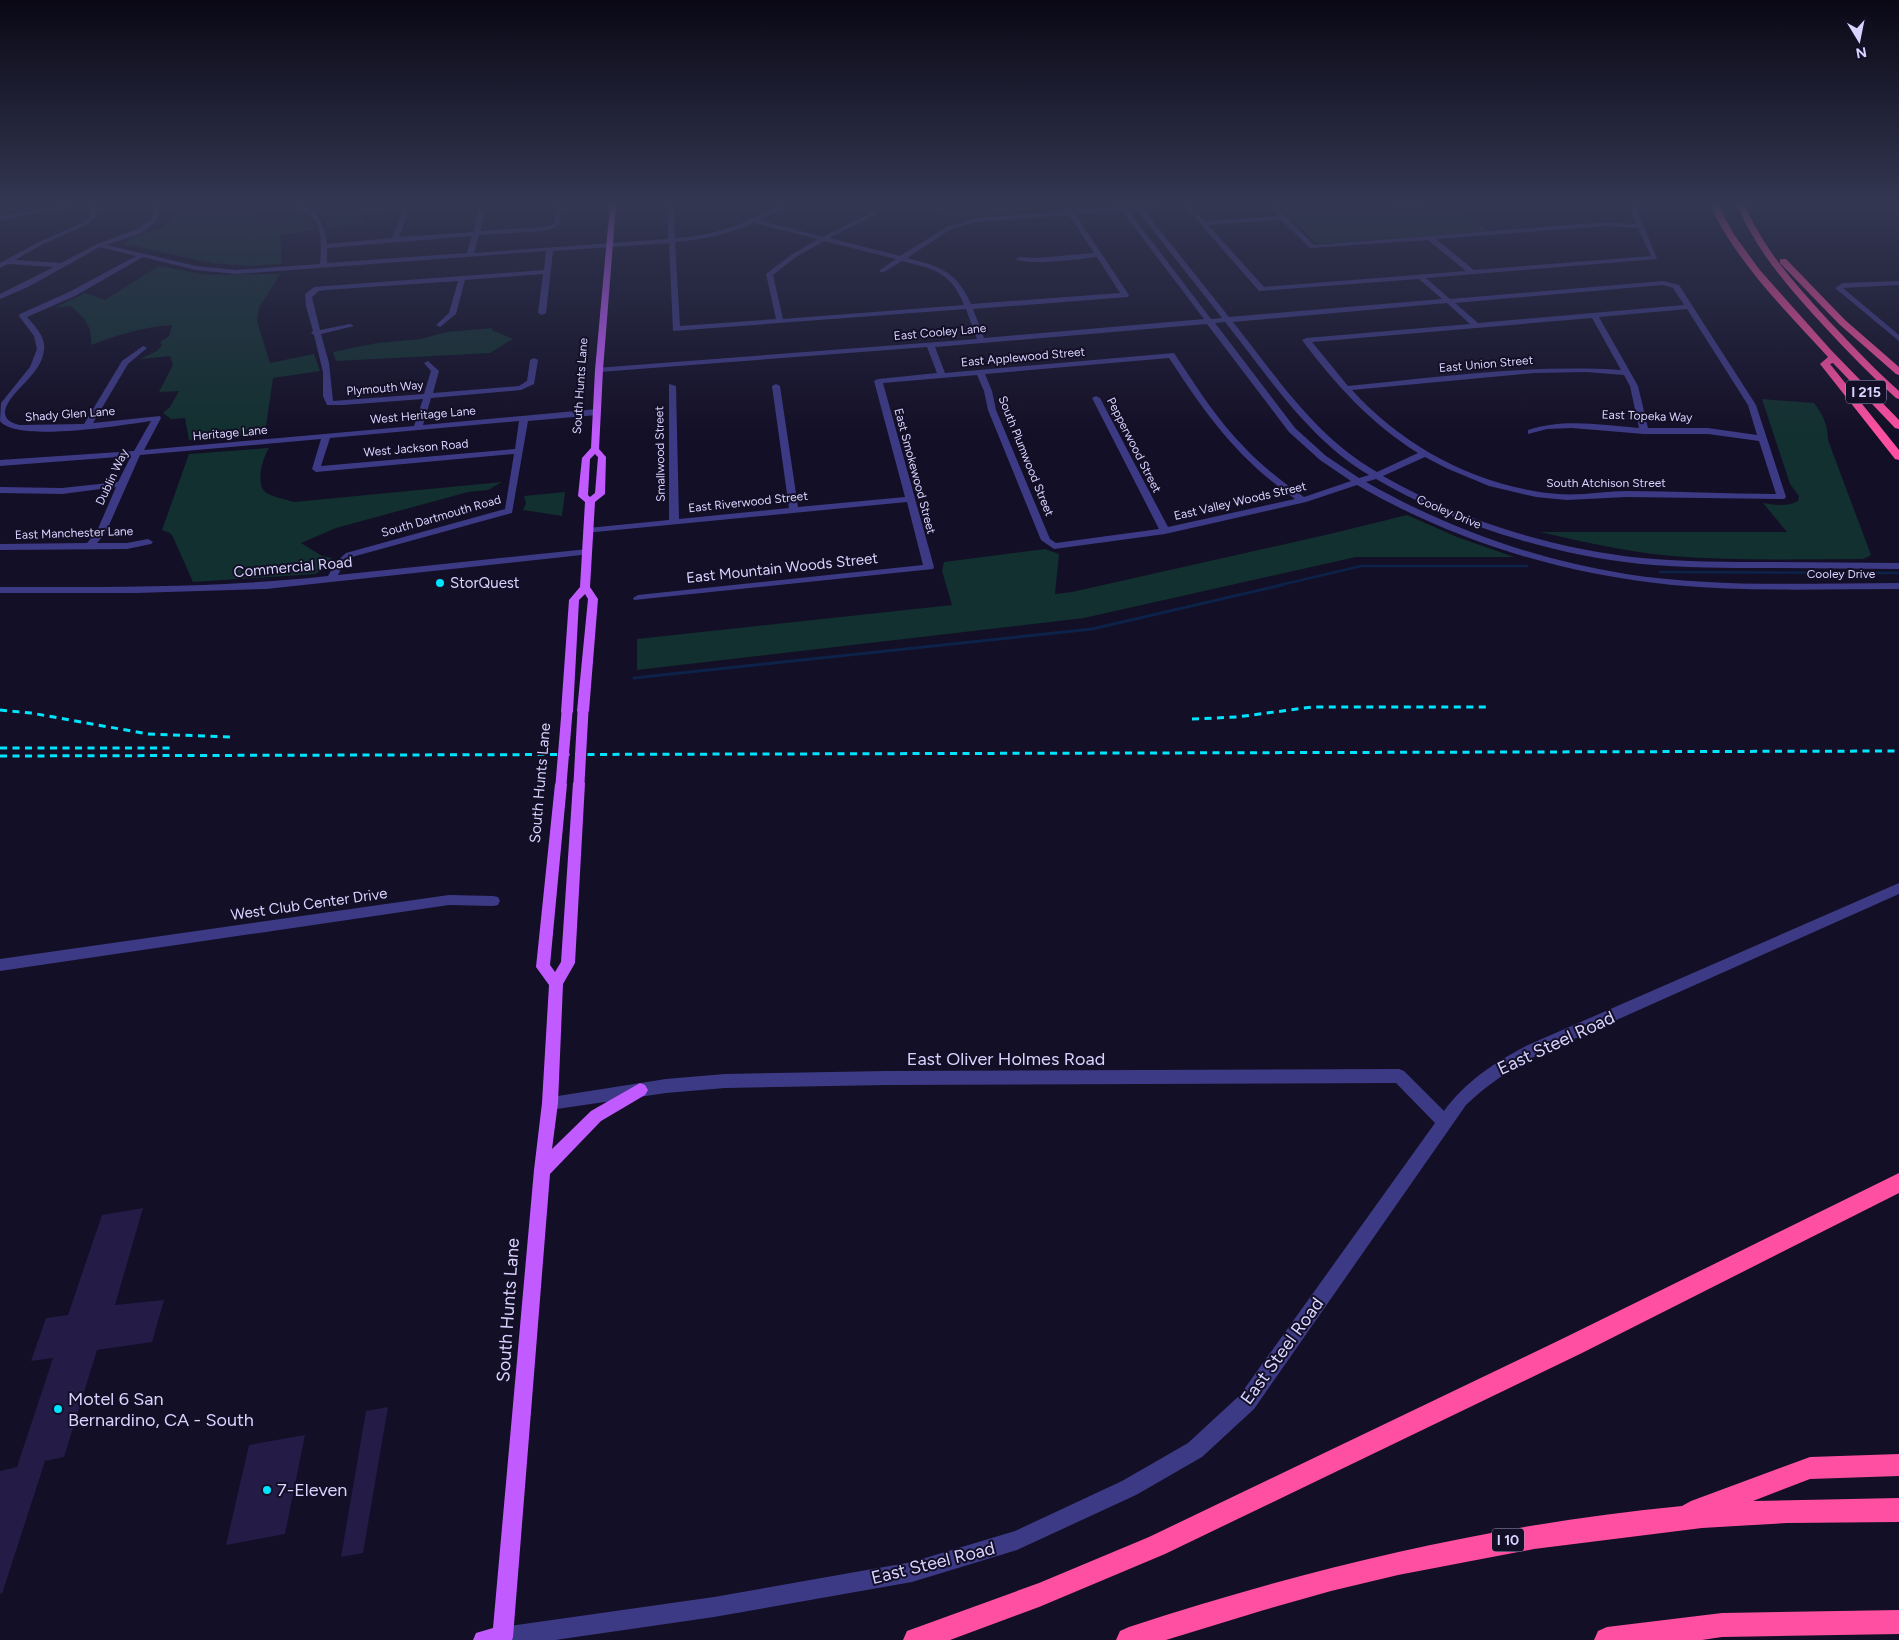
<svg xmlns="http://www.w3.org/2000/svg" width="1899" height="1640" font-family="Figtree,sans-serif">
<rect width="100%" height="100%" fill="#130f26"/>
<g fill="#12302f">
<path d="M175,205h67l28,18 31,-9 12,10 1,6 -34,5 2,29 -33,2 -37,-3 -88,-19c16,-16 50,-8 51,-39z"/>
<polygon points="360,205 500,205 359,214 365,222 329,227 322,214"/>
<path d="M924,205h86l5,1 4,7c-33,3 -67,14 -95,-8z"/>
<polygon points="1277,205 1376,205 1413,209 1455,206 1488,231 1317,244"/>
<path d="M159,266l48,9 73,-1 -21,34 -2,13 13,42 44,-9 6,17 -47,7 -8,55 -76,7 -4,-22 -14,1 -8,-6 7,-6 9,-16 -20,1 14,-27 -3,-9 -30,3 17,-8 5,-6 -2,-3 9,-6 3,-11c-28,2 -55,10 -81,20 1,-20 -6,-26 -20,-39l-17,2 31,-15 20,7z"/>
<polygon points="492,328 492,330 513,339 490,353 336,361 333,352 377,343 421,339 446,332"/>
<path d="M1762,399l52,4c9,11 14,23 14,37l43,115 -8,4c-63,0 -128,2 -191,-3 -45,-4 -88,-14 -132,-24h247l-24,-29c12,2 23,4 35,-2l1,-5 -9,-12z"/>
<path d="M269,448c-6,9 -13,33 -5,43 6,6 22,8 30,11l208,-20 -14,8 -20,2 -132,36 -35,15 21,13 10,2 -8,11 -9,5 -122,8 -20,-45 -3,-4 -8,-3 27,-76z"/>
<polygon points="565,492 562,516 523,510 526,503 524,496"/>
<polygon points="1407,515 1457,537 1514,557 1356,557 1084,618 637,670 637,639 952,605 942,571 944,562 1045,549 1059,554 1055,594 1072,592 1334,533"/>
</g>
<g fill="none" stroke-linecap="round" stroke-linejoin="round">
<g stroke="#0c2248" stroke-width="2.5">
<polyline points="1660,572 1899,573"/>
<polyline points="1276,586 1361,566 1527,566"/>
</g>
<polyline stroke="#0c2248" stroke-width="3" points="634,678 1092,629 1282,585"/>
</g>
<g fill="#241b47">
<polygon points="143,1208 115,1305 164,1300 152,1342 97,1350 64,1457 45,1461 2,1594 0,1593 0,1471 17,1467 53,1358 31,1361 46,1318 68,1315 102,1215"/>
<polygon points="388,1407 363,1553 341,1557 366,1411"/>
<polygon points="305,1435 285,1534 226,1545 249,1445"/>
</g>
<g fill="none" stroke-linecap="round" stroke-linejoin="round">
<g fill="#3d3a85" fill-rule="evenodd">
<polygon points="68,205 83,205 0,220 0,216"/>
<path d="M92,205h6l-2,12 -10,8 -43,19 -28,16 46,3 36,-19 40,-15 15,-10 2,-14h6c1,28 -33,32 -54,40l90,21 40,4 84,-6c1,-14 3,-35 -7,-46 -6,-6 -14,-8 -20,-13 22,0 32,18 34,39l65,-6 10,-24 3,-2 3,2 -9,23 74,-5 6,-21 3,-2 3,2 -5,20 63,-4 11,-3 2,-19h6l-3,21 -15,5 -65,4 -5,18 194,-14 -1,-34h6l2,33c21,-1 45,-6 65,-14 17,-6 33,-19 51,-19l-32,15 64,17 52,-26 3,2 -1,1 -48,24 71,18 47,-29 30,-9 143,-11 -2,-2 16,1 -1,-1h45l-35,4 86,108 213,-18 -23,-20 -160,12 -75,-86h6l15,16 73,-5 -11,-11h7l40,40 293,-23 29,2 -7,-19h6l22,54 -231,19 24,21 213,-18 16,4 77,120 30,92 -2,2 -158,-2 -59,3 -31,-3 -47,-11 -43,-18 -21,-11 -42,19c77,44 170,73 259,82 42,4 85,4 128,4 43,0 86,1 129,1v6c-43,0 -86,-1 -129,-1 -43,0 -86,0 -129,-4 -89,-9 -188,-40 -265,-85l-10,3c81,46 167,77 260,92 90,14 182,9 273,9v6c-76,0 -152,3 -227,-4 -111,-11 -218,-44 -315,-100l-51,17 -141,32 -111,15 -13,-9 -53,-130 -4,-19 -7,-16 -94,8 51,184 -1,2 -299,31 -1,-2 5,-3 285,-30 -16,-63 -322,31 -2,-2 5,-3 81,-8v-136l7,2 3,133 110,-11 -17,-122 4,-2 4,2 18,121 107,-10 -31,-116 4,-2 59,-6 -10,-26 -328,25h-3v-4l381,-29 -11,-30 -293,22 -4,-88 -116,8 -7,62 -4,2 -4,-2 5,-39 -78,6 -9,34 -16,13 -4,-2 13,-12 9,-32 -132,9 -7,1 -7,6 8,33 30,-6 4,2 -33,8 8,29 4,38 91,-7 7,-23 -7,-8 4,-2 11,10 -6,22 86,-7 8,-5 3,-21 4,-2 4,2 -4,24 -13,6 -90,8 -8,27 174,-16 4,3 -4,3 -69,6 -16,92 -160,44 -9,8 -5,10 250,-26 3,1v4l-325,35 -130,4h-136v-6c109,0 219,1 328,-11l8,-14 10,-9 159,-44 9,-55 -198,18 -4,-3 9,-30 -181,16 -34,77 -9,11h30l21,-4 5,3 -2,2 -24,5 -127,1v-6l87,-1 10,-12 19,-44 -54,7 -62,-1v-6l62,1 56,-6 13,-26 -131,10v-6l134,-9 17,-30c-28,4 -134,22 -151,0l1,-18 29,-36 7,-18 -3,-13 -15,-20 1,-2 49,-22 67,-36 -36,-9 -72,40 -28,12v-5l54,-27 -46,-3 -8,4v-5l39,-21 43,-19 8,-7zM1128,210h9l85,108 -11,1zM1122,211l82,108 -220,19 -11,-29 155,-12 1,-2 -54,-81zM1069,215l25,38 -58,5 -17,-1 -3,2c12,7 64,0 81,-2l23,36 -149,11c-14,-32 -31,-38 -64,-46l44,-29 26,-7zM1281,220l29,28 118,-8 38,31 -202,16 -56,-62zM754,223l64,16 -27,16 -25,19 10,45 -96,7 -5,-84c26,-2 55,-8 79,-19zM1607,226l31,2 13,28 -177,14 -38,-31zM472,236l-5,17 -140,10v-15zM824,241l72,18 -16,11v2h4l18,-11c32,8 49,11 62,44l-181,14 -10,-44 23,-18zM546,251l-2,19 -218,16 -12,1 -9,7 1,12 7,25 -2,2 3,2 9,37v24l4,9h16l80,-6 -9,27 -270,24 17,-32 -1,-2 -67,7 35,-59 19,-16 -4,-2 -21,15 -38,63 -64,1c-6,-1 -16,-4 -15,-14 4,-20 37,-36 39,-61 2,-13 -9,-24 -17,-33l48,-21 68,-39 53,13 40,4zM1663,285l10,3 11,17 -206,18 -23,-20zM1447,303l23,21 -164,14 -4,2c33,44 69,84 116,113l-41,19c-62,-35 -101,-96 -144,-150zM1687,309l61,96 9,30 -49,-7h-60l-10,-42 -39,-69zM1592,318l29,52c-91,-6 -182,7 -273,16l-36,-44zM1225,322c44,55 83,117 144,153l-10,3 -33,-22 -31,-28 -80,-105zM1207,324l82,108 31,28 31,21 -47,16c-21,-15 -41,-30 -59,-49 -28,-28 -49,-62 -71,-95l-229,20 -10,-26zM1169,358c39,59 67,99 126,141l-127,28 -68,-129 -4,-2 -4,2 67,131 -103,14 -6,-4 -54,-129 -4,-19 -7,-17zM1586,372l38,3 6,11 9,42c-37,-3 -75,-10 -111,2v4l19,-5 25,-1 72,6h64l51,7 17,53c-50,0 -100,-3 -149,-3 -23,0 -46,5 -69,3 -77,-6 -154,-46 -206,-104l182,-17zM519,421l-4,28 -194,17 9,-28z"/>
<polygon points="1390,205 1427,205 1424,207 1393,207"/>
<polygon points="1899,281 1899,285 1843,288 1899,335 1899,341 1835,288 1843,283"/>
<path d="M1899,883v11l-361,161c-26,13 -50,29 -72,50l-212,304 -52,48 -66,38 -119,55 -105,32 -198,35 -159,23h-61l-1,-3 3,-7 7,-3 211,-30 198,-35 103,-31 107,-50 66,-38 52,-48 195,-272 -39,-40 -510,2 -161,3 -59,5 -116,17 -5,-2 -3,-5 3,-5 121,-19 59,-5 161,-3 513,-2 5,2 40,40c22,-30 51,-49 84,-66z"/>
<polygon points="449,895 493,896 498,897 500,901 498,905 493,906 449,905 0,971 0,959"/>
</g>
<g fill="#c25bff" fill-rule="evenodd">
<path d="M610,205h6l-13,165 -4,79 7,8 -1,37 -10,8 -5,85 8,12 -9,112 -6,4 -6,-4 11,-112 -3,-5 -6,6 -6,112 -6,4 -6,-4 8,-112 11,-13 5,-85 -7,-6 4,-38 9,-10 4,-78zM595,454l3,3 -3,36 -5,4 -2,-2 2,-36z"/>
<polygon points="579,779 585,783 575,963 563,984 558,1103 552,1149 591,1111 640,1083 645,1085 648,1090 645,1095 601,1121 550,1174 513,1637 512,1640 473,1640 476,1633 493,1628 534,1170 542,1103 549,985 536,967 555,784 561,780 567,784 550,965 555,972 561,962 573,783"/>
</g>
<g fill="#ff4fa3" fill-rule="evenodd">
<path d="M1710,205h8l15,28 26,36 72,81 68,70v9l-4,-1 -62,-65 -3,1 69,86v10l-4,-1 -75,-95 8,-7c-43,-47 -91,-94 -118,-152z"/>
<path d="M1737,205h8c19,45 50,79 83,115 23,24 46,49 71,71v8l-3,-1c-26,-23 -50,-48 -73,-73 -34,-37 -66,-73 -86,-120z"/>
<polygon points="1780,259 1786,259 1845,320 1899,367 1899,375 1896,374 1839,324 1780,263"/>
<polygon points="1899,1173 1899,1193 1582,1353 1165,1554 1039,1607 950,1640 903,1640 907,1631 1039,1583 1149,1537 1566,1337"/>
<path d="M1899,1454v22l-89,3 -57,22 146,-3v24l-112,1 -85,5 -168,21 -136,26 -67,16 -67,19 -98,30h-50l4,-9 9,-4c180,-59 364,-103 553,-121l9,-5 119,-44z"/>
<polygon points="1899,1610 1899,1634 1722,1637 1702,1640 1594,1640 1598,1631 1607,1627 1722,1613"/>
</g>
<g stroke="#00e5ff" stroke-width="3" stroke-dasharray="7 5.5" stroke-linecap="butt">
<polyline points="0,710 31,713 148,734 231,737"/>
<polyline points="1192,719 1237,717 1312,707 1488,707"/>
<polyline points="0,748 174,748"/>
<polyline points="0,756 1899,751"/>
</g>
<g stroke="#c25bff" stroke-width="11">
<polyline points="579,783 583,711"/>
<polyline points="561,784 567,712"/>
</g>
</g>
<linearGradient id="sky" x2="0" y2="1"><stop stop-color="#0a0815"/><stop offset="0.47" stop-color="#333752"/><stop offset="1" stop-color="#333752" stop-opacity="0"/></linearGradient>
<rect width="1899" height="435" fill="url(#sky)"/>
<g fill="#00e5ff" stroke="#130f26" stroke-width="2">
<circle cx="440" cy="583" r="5"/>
<circle cx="58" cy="1409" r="5"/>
<circle cx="267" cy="1490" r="5"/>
</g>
<g text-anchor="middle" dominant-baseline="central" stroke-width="4" stroke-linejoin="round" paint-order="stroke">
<g font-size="12" fill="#d9d4ff" stroke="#130f26">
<text transform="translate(940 332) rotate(-5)">East Cooley Lane</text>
<text transform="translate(1023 357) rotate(-5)">East Applewood Street</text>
<text transform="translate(1486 364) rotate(-5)">East Union Street</text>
<text transform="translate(580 386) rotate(-86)">South Hunts Lane</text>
<text transform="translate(385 388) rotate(-5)">Plymouth Way</text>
<text transform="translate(70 414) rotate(-4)">Shady Glen Lane</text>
<text transform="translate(423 415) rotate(-5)">West Heritage Lane</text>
<text transform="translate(1647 416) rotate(2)">East Topeka Way</text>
<text transform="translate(230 433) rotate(-5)">Heritage Lane</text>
<text transform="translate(1134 445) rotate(63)">Pepperwood Street</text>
<text transform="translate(416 448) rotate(-5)">West Jackson Road</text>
<text transform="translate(660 454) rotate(-91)">Smallwood Street</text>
<text transform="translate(1026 456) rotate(68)">South Plumwood Street</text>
<text transform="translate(915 471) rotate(75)">East Smokewood Street</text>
<text transform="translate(112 477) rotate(-65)">Dublin Way</text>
<text x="1606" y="483">South Atchison Street</text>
<text transform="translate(1240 501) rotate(-13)">East Valley Woods Street</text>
<text transform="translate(748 502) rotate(-6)">East Riverwood Street</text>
<text transform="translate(1449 512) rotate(23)">Cooley Drive</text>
<text transform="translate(441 516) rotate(-16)">South Dartmouth Road</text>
<text transform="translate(74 533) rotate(-2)">East Manchester Lane</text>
<text x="1841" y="574">Cooley Drive</text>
</g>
<g fill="#130f26" stroke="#9e99be" stroke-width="1">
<rect x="1846" y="380.5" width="40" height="23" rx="4"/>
<rect x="1492" y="1528.5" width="32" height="23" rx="4"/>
</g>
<g font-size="14" font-weight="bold" fill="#d9d4ff">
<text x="1866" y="392">I 215</text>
<text x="1508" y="1540">I 10</text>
</g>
<g font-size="15" fill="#d9d4ff" stroke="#130f26">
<text transform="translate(293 567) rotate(-5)">Commercial Road</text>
<text transform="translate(782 568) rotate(-6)">East Mountain Woods Street</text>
<text transform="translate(540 783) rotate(-85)">South Hunts Lane</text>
<text transform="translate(309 904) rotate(-8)">West Club Center Drive</text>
</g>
<g font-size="15" fill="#d9d4ff" stroke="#130f26" text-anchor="start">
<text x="450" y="583">StorQuest</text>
</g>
<g font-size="18" fill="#d9d4ff" stroke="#130f26">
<text transform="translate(1556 1043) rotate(-25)">East Steel Road</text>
<text x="1006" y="1059">East Oliver Holmes Road</text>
<text transform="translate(508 1310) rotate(-86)">South Hunts Lane</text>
<text transform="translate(1282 1351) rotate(-54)">East Steel Road</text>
<text transform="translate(933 1563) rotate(-14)">East Steel Road</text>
</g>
<g font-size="18" fill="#d9d4ff" stroke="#130f26" text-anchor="start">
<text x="68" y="1399">Motel 6 San<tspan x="68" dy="21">Bernardino, CA - South</tspan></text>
<text x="277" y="1490">7-Eleven</text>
</g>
</g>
<g transform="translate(1859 40) rotate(170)" stroke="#130f26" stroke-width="4" paint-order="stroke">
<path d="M0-4L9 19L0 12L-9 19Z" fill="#d9d4ff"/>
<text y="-8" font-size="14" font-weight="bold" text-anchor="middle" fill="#d9d4ff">N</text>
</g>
</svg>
